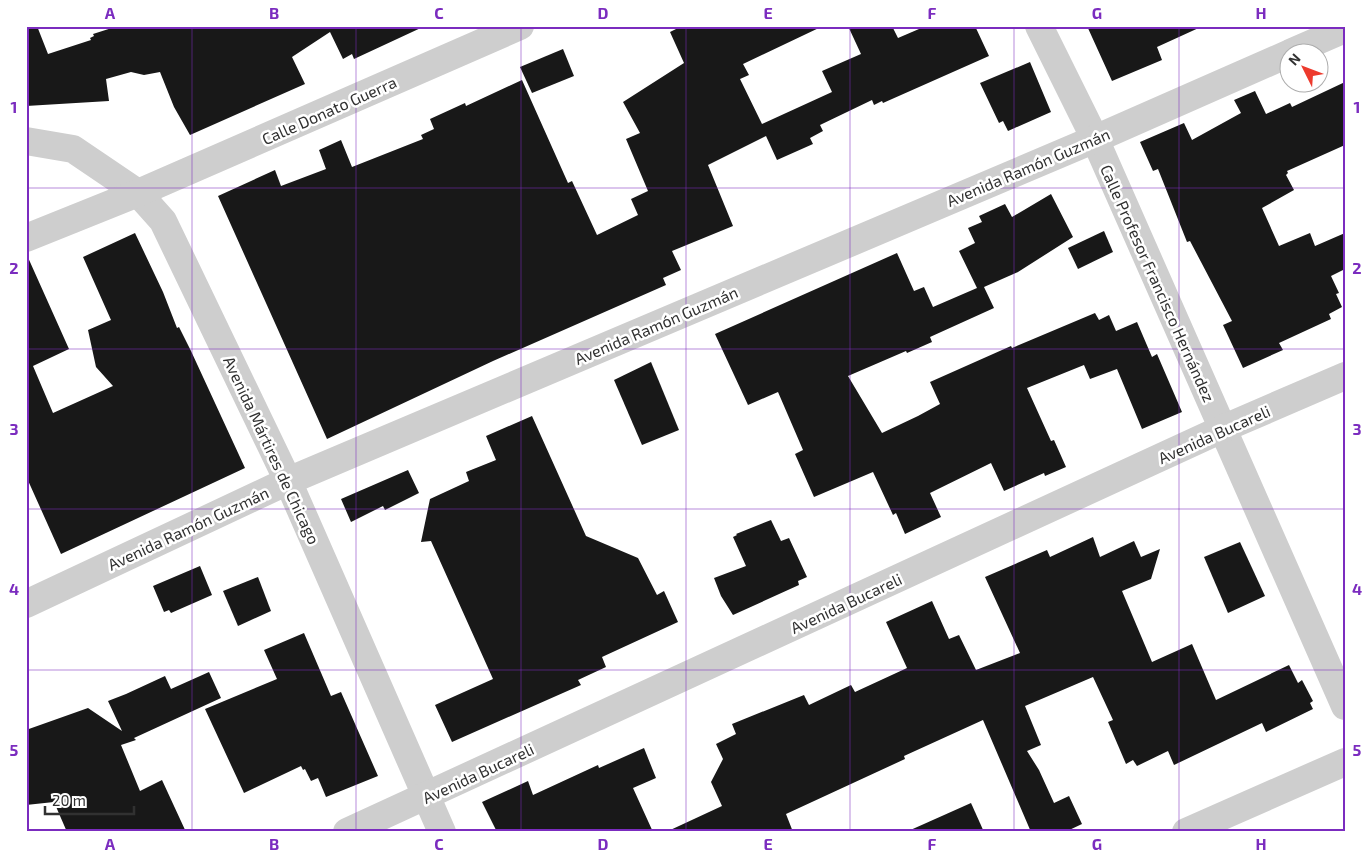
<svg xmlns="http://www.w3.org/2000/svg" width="1371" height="858" font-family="'Exo 2',sans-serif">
<rect width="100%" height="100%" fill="#fff"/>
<g fill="#181818">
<polygon points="26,26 37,26 48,54 91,40 90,38 94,36 93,34 118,26 425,26 354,59 352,54 343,59 330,32 292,57 305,84 190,135 174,107 160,72 144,75 131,72 106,79 109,101 26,106"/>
<polygon points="682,26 823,26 743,64 749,75 740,79 762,124 832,92 822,71 861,54 848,26 892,26 898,38 926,26 975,26 989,56 883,103 882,101 874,105 872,100 820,125 823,131 810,138 813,144 777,160 766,136 708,165 733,226 672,251 681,270 663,278 666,285 493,361 327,439 218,196 275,170 281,186 326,169 319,150 341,140 352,167 423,139 421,135 434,129 430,119 465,103 466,106 522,80 568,183 572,181 597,235 638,215 631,199 648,191 626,139 640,133 623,102 684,63 670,32"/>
<polygon points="1087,26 1203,26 1157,47 1162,60 1112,81"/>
<polygon points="563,49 574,76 532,93 520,67"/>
<polygon points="1030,62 1051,112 1008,131 1003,121 999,123 980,83"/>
<polygon points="1345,82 1345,145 1287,171 1288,173 1286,175 1294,190 1262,208 1279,246 1310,233 1315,246 1345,233 1345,269 1331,276 1339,293 1336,294 1342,307 1329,314 1331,319 1279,343 1283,350 1243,368 1223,325 1232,321 1190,241 1187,242 1158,169 1153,171 1140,142 1184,123 1192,140 1241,113 1234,100 1255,91 1266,114 1290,103 1292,107"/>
<polygon points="1051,194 1073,237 1018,272 984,287 994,308 930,337 932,342 907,353 906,351 848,376 882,433 918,416 940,404 930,382 1011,346 1012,348 1095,313 1099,320 1109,315 1116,331 1137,322 1152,357 1157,354 1182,412 1142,429 1117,369 1090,379 1084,365 1027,388 1051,441 1054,440 1066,467 1045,476 1044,473 1004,491 991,463 930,493 941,517 905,534 896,513 893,515 873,472 814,497 795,454 803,450 778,392 748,405 715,334 897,253 914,291 924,287 933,307 977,288 959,251 975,243 968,228 982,222 979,216 1005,204 1012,217"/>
<polygon points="1104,231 1113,252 1078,269 1068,248"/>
<polygon points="135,233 163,292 177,328 179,327 191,351 245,468 61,554 26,476 26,253 69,349 33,366 53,413 113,386 96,367 88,330 111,320 83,257"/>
<polygon points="651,362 679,430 642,445 614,380"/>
<polygon points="532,416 586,536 638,558 657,595 664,591 678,622 602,657 606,667 578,680 581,685 452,742 435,705 493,679 431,541 421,542 430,499 469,481 466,472 496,460 486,436"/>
<polygon points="408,470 419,493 385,510 383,506 351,522 341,499"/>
<polygon points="771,520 781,541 789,538 807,577 798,581 799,585 733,615 721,596 714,578 746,566 733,537 737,535 736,534"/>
<polygon points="1093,537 1100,557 1134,541 1141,557 1160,549 1151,579 1122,591 1152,662 1192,644 1216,700 1289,665 1298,683 1302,680 1313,701 1310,703 1313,709 1266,732 1262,723 1174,765 1168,751 1137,766 1133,760 1126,764 1108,722 1113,720 1093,677 1025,706 1041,745 1027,751 1039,770 1054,803 1069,796 1082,824 1065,832 1031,832 983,720 904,756 905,759 786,814 793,832 666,832 722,806 711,782 723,759 716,744 736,734 732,724 804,695 809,705 851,685 855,692 907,668 886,622 932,601 949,639 959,635 976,670 1020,653 985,577 1047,550 1050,557"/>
<polygon points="1240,542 1265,596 1228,613 1204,557"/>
<polygon points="200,566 212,595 171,613 169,610 164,612 153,586"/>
<polygon points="258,577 271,611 238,626 223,591"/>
<polygon points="304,633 331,696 341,692 378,776 326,797 318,778 311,781 305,769 303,770 301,766 244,793 205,709 277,679 264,650"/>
<polygon points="209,672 221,698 134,738 136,740 121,745 140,791 162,780 186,832 67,832 54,802 26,805 26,730 88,708 122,731 108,701 126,694 165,676 171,689"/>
<polygon points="644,748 656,778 633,788 653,832 497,832 482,802 528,781 533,795 598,765 599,768"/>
<polygon points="971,803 984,832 906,832"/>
</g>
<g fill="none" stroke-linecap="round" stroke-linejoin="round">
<g stroke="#cecece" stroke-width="28">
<polyline points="1039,26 1095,139 1345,706"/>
<polyline points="1292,52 1345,29"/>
<polyline points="26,141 73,149 138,193 163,221 288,481 442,832"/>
<polyline points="26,238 138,193 520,26"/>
<polyline points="26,604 288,481 1095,139 1288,54"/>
<polyline points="347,832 1222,429 1345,376"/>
<polyline points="1186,832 1345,762"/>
</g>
</g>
<path fill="none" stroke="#7b2cbf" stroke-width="1" stroke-opacity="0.55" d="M192,26v806M356,26v806M521,26v806M686,26v806M850,26v806M1014,26v806M1179,26v806M26,188h1319M26,349h1319M26,509h1319M26,670h1319"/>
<g text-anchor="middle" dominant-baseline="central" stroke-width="5" stroke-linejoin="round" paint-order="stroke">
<g font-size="16" fill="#313131" stroke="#fff">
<text transform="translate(329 110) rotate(-24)">Calle Donato Guerra</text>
<text transform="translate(1028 167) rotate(-23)">Avenida Ramón Guzmán</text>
<text transform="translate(1158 283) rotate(66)">Calle Profesor Francisco Hernández</text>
<text transform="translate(656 325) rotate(-23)">Avenida Ramón Guzmán</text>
<text transform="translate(1214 434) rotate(-24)">Avenida Bucareli</text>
<text transform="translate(272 450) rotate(65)">Avenida Mártires de Chicago</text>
<text transform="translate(188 528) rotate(-25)">Avenida Ramón Guzmán</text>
<text transform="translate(846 603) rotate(-25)">Avenida Bucareli</text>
<text transform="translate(478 773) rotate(-25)">Avenida Bucareli</text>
</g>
</g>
<rect width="1371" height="858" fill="none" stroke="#ffffff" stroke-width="55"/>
<g transform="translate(1304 68) rotate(312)"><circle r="24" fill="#ffffff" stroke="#adadad"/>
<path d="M0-4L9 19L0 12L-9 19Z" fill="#ed3a2d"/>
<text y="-8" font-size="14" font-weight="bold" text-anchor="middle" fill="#313131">N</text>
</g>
<path d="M45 806v8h89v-8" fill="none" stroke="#313131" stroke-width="2.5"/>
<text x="52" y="806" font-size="15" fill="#313131" stroke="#ffffff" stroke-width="4" paint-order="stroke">20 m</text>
<rect x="28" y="28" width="1316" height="802" fill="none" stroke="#7b2cbf" stroke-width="2"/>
<g font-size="16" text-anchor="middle" font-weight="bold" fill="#7b2cbf">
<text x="110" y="19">A</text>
<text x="274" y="19">B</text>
<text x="439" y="19">C</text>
<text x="603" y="19">D</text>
<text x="768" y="19">E</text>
<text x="932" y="19">F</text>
<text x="1097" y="19">G</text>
<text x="1261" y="19">H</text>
<text x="14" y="113">1</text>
<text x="1357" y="113">1</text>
<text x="14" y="274">2</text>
<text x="1357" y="274">2</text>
<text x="14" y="435">3</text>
<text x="1357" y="435">3</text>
<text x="14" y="595">4</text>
<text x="1357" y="595">4</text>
<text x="14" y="756">5</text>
<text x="1357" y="756">5</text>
<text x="110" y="850">A</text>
<text x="274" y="850">B</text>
<text x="439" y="850">C</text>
<text x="603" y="850">D</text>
<text x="768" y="850">E</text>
<text x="932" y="850">F</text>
<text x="1097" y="850">G</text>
<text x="1261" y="850">H</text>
</g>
</svg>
